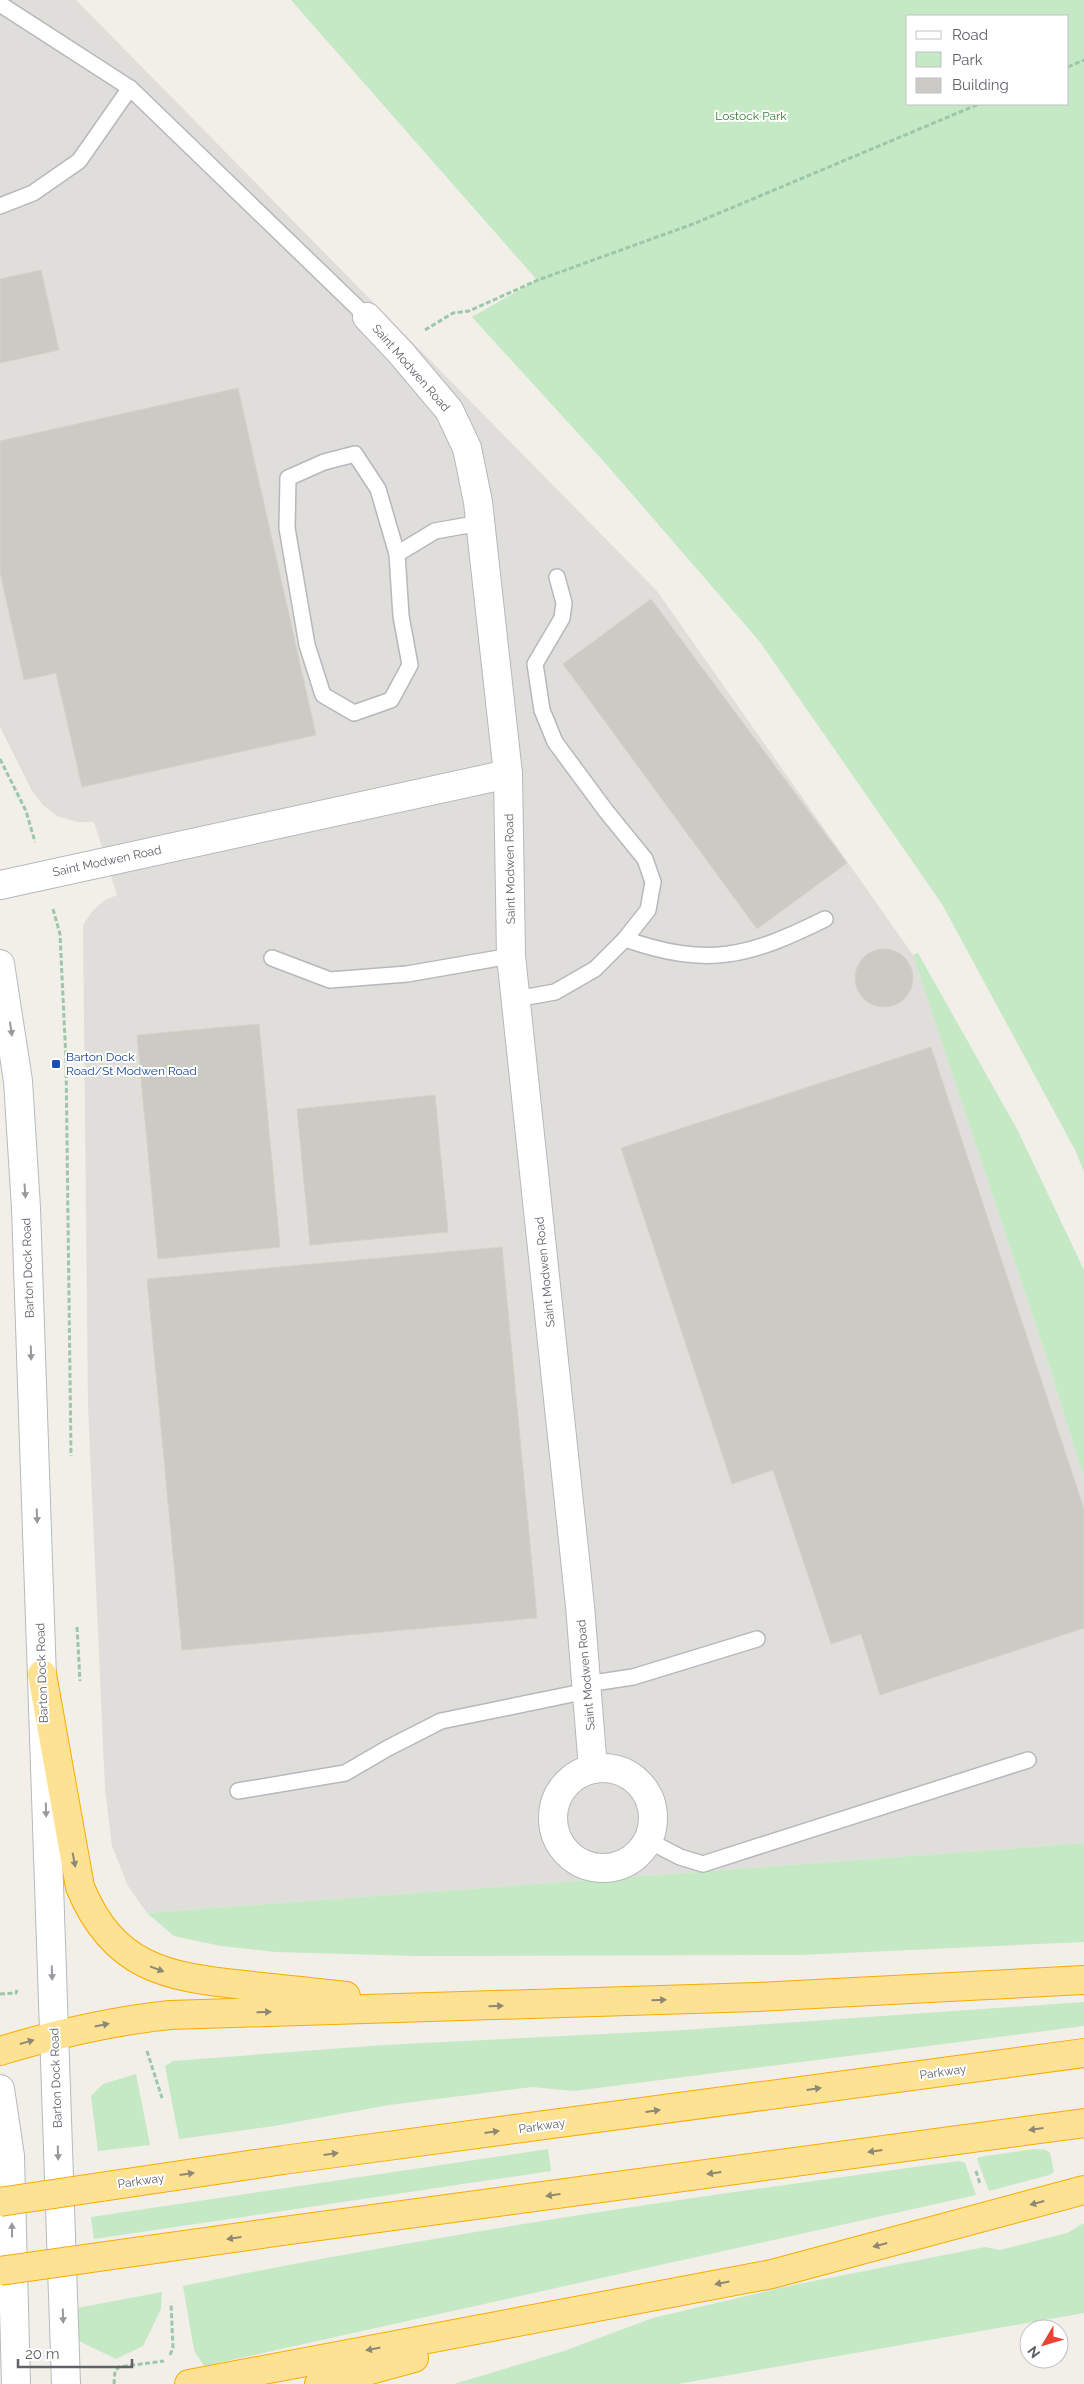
<svg xmlns="http://www.w3.org/2000/svg" width="1084" height="2384" font-family="Raleway,sans-serif">
<rect width="100%" height="100%" fill="#f1efe8"/>
<polygon fill="#e0deda" points="0,0 76,0 657,591 913,955 1052,1375 1084,1479 1084,1843 147,1913 128,1886 112,1846 105,1790 88,1407 83,925 93,910 105,900 117,895 94,822 77,822 57,816 43,805 32,791 0,727"/>
<g fill="#c5e8c5" fill-rule="evenodd">
<path d="M291,0h793v1172l-9,-22 -133,-246 -182,-262 -154,-178 -134,-147 65,-37zM908,16h160v88h-160z"/>
<polygon points="918,953 1017,1129 1084,1270 1084,1479 1052,1375 913,955"/>
<polygon points="1084,1843 1084,1942 800,1955 417,1956 276,1952 221,1946 174,1936 147,1913"/>
<polygon points="1084,2002 1084,2026 574,2091 532,2087 389,2105 274,2126 179,2139 165,2066 173,2061 384,2045 683,2030"/>
<polygon points="136,2074 150,2145 98,2151 91,2096 103,2084"/>
<polygon points="548,2149 551,2171 94,2239 91,2217"/>
<polygon points="1034,2149 1046,2150 1050,2153 1054,2172 1049,2175 989,2191 977,2159 979,2157"/>
<path d="M959,2161l6,2 11,32 -772,171 -10,-16 -11,-64c256,-53 516,-90 776,-125z"/>
<polygon points="1084,2223 1084,2313 678,2384 454,2384 564,2351 653,2318 784,2287 985,2247 1000,2250 1067,2233"/>
<polygon points="162,2292 161,2309 143,2346 116,2359 79,2341 77,2308"/>
</g>
<g fill="#cccac5" stroke="#d6d1c6">
<polygon points="41,270 59,350 0,363 0,279"/>
<polygon points="238,388 316,735 82,787 56,673 24,680 0,572 0,441"/>
<polygon points="651,599 847,863 757,929 563,664"/>
<circle cx="884" cy="978" r="29"/>
<polygon points="259,1024 280,1247 158,1259 137,1035"/>
<polygon points="931,1047 1084,1509 1084,1628 880,1695 861,1634 831,1644 773,1470 732,1484 621,1148"/>
<polygon points="435,1095 448,1232 310,1245 297,1109"/>
<polygon points="502,1247 537,1618 182,1650 147,1279"/>
</g>
<g fill="none" stroke-linecap="round" stroke-linejoin="round">
<defs>
<g id="lane">
<polyline points="0,4 130,88 367,317"/>
<polyline points="0,206 33,193 79,161 130,88"/>
<polygon points="355,454 378,489 397,554 401,616 410,665 391,700 354,713 323,695 307,645 287,528 288,478 324,462"/>
<polyline points="397,554 435,531 480,523"/>
<path d="M625,939c83,29 123,18 200,-20"/>
<polyline points="272,958 330,980 407,974 511,956"/>
<polyline points="516,999 555,992 595,969 625,939 648,910 653,882 645,859 606,811 555,742 542,710 535,664 562,618 564,603 557,577"/>
<polyline points="586,1684 633,1677 757,1639"/>
<polyline points="238,1791 345,1773 388,1748 441,1721 587,1691"/>
<polyline points="649,1841 680,1857 703,1864 1028,1760"/>
</g>
<g id="street">
<polyline points="367,317 401,353 449,410 467,448 478,502 508,774 511,956 580,1606 593,1769"/>
<polyline points="0,885 508,774"/>
<circle cx="603" cy="1818" r="50"/>
</g>
<g id="secondary">
<polyline points="0,964 18,1081 26,1208 66,2384"/>
<polyline points="0,2089 10,2156 16,2384"/>
</g>
<g id="highway">
<path d="M42,1674l38,213c33,80 85,90 164,98 34,4 68,7 102,11"/>
<path d="M0,2051c56,-17 112,-30 170,-36l587,-18 327,-17"/>
<polyline points="283,2160 1084,2053"/>
<polyline points="283,2231 1084,2123"/>
<polyline points="189,2384 772,2274 1084,2190"/>
<polyline points="319,2384 414,2358"/>
</g>
</defs>
<use href="#lane" stroke="#b5b8bc" stroke-width="18"/>
<use href="#street" stroke="#b5b8bc" stroke-width="30"/>
<use href="#secondary" stroke="#b6babf" stroke-width="30"/>
<use href="#highway" stroke="#f9ab00" stroke-width="30"/>
<g stroke="#9cc7a9" stroke-width="3" stroke-dasharray="5 2.5" stroke-linecap="butt">
<polyline points="1068,67 1084,60"/>
<polyline points="425,330 453,313 469,311 538,280 693,224 979,104"/>
<polyline points="0,759 26,811 35,842"/>
<polyline points="53,909 60,934 66,1060 71,1456"/>
<polyline points="77,1627 80,1681"/>
<polyline points="0,1994 16,1993 17,1990"/>
<polyline points="147,2051 162,2098"/>
<polyline points="976,2171 980,2184"/>
<polyline points="170,2355 173,2348 171,2303"/>
<polyline points="114,2384 115,2371 119,2367 164,2361"/>
</g>
<use href="#lane" stroke="#fff" stroke-width="15"/>
<use href="#street" stroke="#fff" stroke-width="28"/>
<use href="#secondary" stroke="#fff" stroke-width="28"/>
<use href="#highway" stroke="#fde293" stroke-width="28"/>
<defs>
<g id="highway-bridge">
<polyline points="0,2202 283,2160"/>
<polyline points="0,2271 283,2231"/>
</g>
</defs>
<use href="#highway-bridge" stroke="#f9ab00" stroke-width="30" stroke-linecap="butt"/>
<use href="#highway-bridge" stroke="#fde293" stroke-width="28"/>
</g>
<defs><path id="oneway-solid" d="M-6-.8H1V-3.2L6.5 0L1 3.2V.8H-6Z" transform="scale(1.25)"/></defs>
<g fill="#979a9d">
<use href="#oneway-solid" transform="translate(11 1029) rotate(82)"/>
<use href="#oneway-solid" transform="translate(25 1191) rotate(86)"/>
<use href="#oneway-solid" transform="translate(31 1353) rotate(88)"/>
<use href="#oneway-solid" transform="translate(37 1516) rotate(88)"/>
<use href="#oneway-solid" transform="translate(46 1810) rotate(88)"/>
<use href="#oneway-solid" transform="translate(52 1973) rotate(88)"/>
<use href="#oneway-solid" transform="translate(58 2153) rotate(88)"/>
<use href="#oneway-solid" transform="translate(12 2230) rotate(-91)"/>
<use href="#oneway-solid" transform="translate(63 2316) rotate(88)"/>
</g>
<g fill="#8e8975">
<use href="#oneway-solid" transform="translate(74 1860) rotate(79)"/>
<use href="#oneway-solid" transform="translate(157 1969) rotate(21)"/>
<use href="#oneway-solid" transform="translate(659 2000) rotate(-2)"/>
<use href="#oneway-solid" transform="translate(496 2006) rotate(-2)"/>
<use href="#oneway-solid" transform="translate(264 2012) rotate(-2)"/>
<use href="#oneway-solid" transform="translate(102 2025) rotate(-11)"/>
<use href="#oneway-solid" transform="translate(27 2042) rotate(-16)"/>
<use href="#oneway-solid" transform="translate(814 2089) rotate(-8)"/>
<use href="#oneway-solid" transform="translate(653 2111) rotate(-8)"/>
<use href="#oneway-solid" transform="translate(1036 2129) rotate(172)"/>
<use href="#oneway-solid" transform="translate(492 2132) rotate(-8)"/>
<use href="#oneway-solid" transform="translate(875 2151) rotate(172)"/>
<use href="#oneway-solid" transform="translate(331 2154) rotate(-8)"/>
<use href="#oneway-solid" transform="translate(714 2173) rotate(172)"/>
<use href="#oneway-solid" transform="translate(187 2174) rotate(-8)"/>
<use href="#oneway-solid" transform="translate(553 2195) rotate(172)"/>
<use href="#oneway-solid" transform="translate(1037 2203) rotate(165)"/>
<use href="#oneway-solid" transform="translate(234 2238) rotate(172)"/>
<use href="#oneway-solid" transform="translate(880 2245) rotate(165)"/>
<use href="#oneway-solid" transform="translate(722 2283) rotate(169)"/>
<use href="#oneway-solid" transform="translate(373 2349) rotate(169)"/>
</g>
<rect fill="#1a4fb4" stroke="#fff" stroke-width="2" x="51" y="1059" width="10" height="10" rx="2.5"/>
<g text-anchor="middle" dominant-baseline="central" stroke-width="4" stroke-linejoin="round" paint-order="stroke">
<g font-size="12" fill="#348238" stroke="#fff">
<text x="751" y="116">Lostock Park</text>
</g>
<g font-size="12" fill="#5f6368" stroke="#fff">
<text transform="translate(411 368) rotate(49)">Saint Modwen Road</text>
<text transform="translate(107 861) rotate(-12)">Saint Modwen Road</text>
<text transform="translate(510 869) rotate(-91)">Saint Modwen Road</text>
<text transform="translate(28 1268) rotate(-92)">Barton Dock Road</text>
<text transform="translate(545 1272) rotate(-96)">Saint Modwen Road</text>
<text transform="translate(42 1673) rotate(-92)">Barton Dock Road</text>
<text transform="translate(586 1675) rotate(-95)">Saint Modwen Road</text>
<text transform="translate(943 2072) rotate(-8)">Parkway</text>
<text transform="translate(56 2078) rotate(-92)">Barton Dock Road</text>
<text transform="translate(542 2126) rotate(-8)">Parkway</text>
<text transform="translate(141 2181) rotate(-8)">Parkway</text>
</g>
<g font-size="12" fill="#164399" stroke="#fff" text-anchor="start">
<text x="66" y="1057">Barton Dock<tspan x="66" dy="14">Road/St Modwen Road</tspan></text>
</g>
</g>
<rect x="906" y="15" width="162" height="90" fill="#ffffff" stroke="#bfc1c3"/>
<rect x="916" y="31" width="25" height="8" fill="#ffffff" stroke="#bfc1c3"/>
<text x="952" y="40" font-size="15" fill="#5f6368">Road</text>
<rect x="916" y="52" width="25" height="15" fill="#c5e8c5" stroke="#bfc1c3"/>
<text x="952" y="65" font-size="15" fill="#5f6368">Park</text>
<rect x="916" y="78" width="25" height="15" fill="#cccac5" stroke="#bfc1c3"/>
<text x="952" y="90" font-size="15" fill="#5f6368">Building</text>
<g transform="translate(1044 2344) rotate(232)"><circle r="24" fill="#ffffff" stroke="#bfc1c3"/>
<path d="M0-4L9 19L0 12L-9 19Z" fill="#ea4335"/>
<text y="-8" font-size="14" font-weight="bold" text-anchor="middle" fill="#5f6368">N</text>
</g>
<path d="M18 2359v8h114v-8" fill="none" stroke="#5f6368" stroke-width="2.5"/>
<text x="25" y="2359" font-size="15" fill="#5f6368" stroke="#ffffff" stroke-width="4" paint-order="stroke">20 m</text>
</svg>
